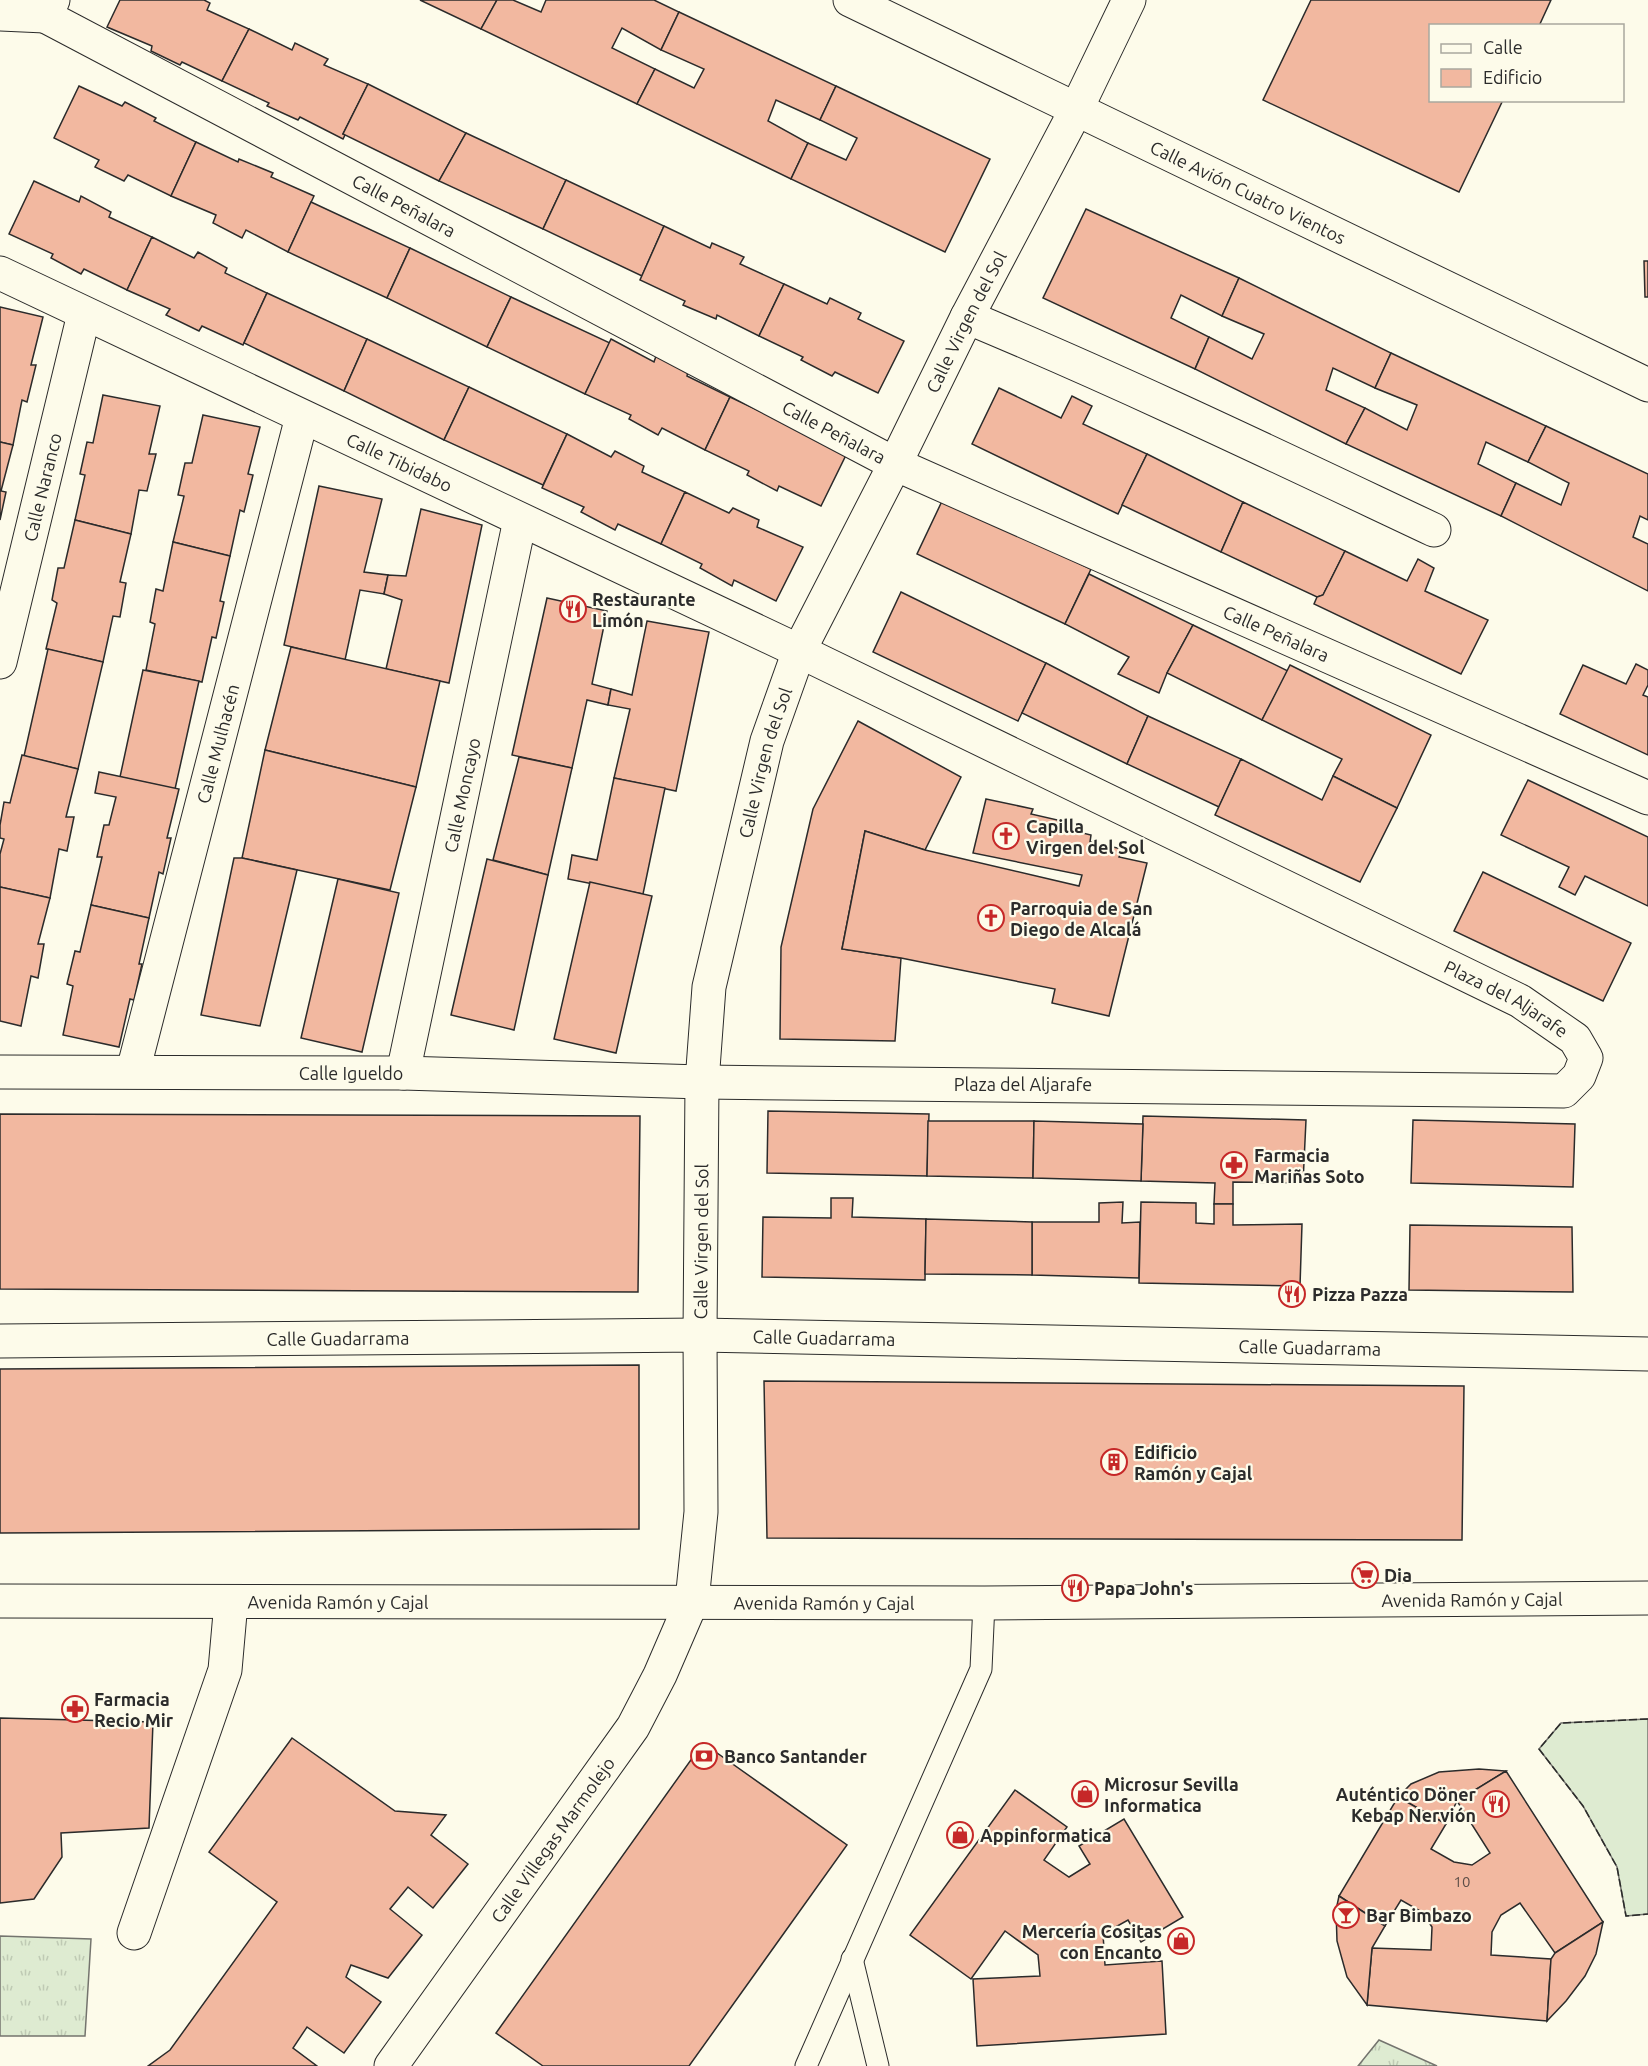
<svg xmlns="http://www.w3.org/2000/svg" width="1648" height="2066" font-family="Ubuntu,sans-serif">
<defs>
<pattern id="grass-tufts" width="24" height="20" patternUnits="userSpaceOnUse" patternTransform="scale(1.5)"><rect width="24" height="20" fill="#deebd1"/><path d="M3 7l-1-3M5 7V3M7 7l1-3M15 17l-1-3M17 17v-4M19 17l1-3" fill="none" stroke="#bfcab4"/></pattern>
</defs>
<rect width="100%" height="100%" fill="#fdfbea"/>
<g fill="url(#grass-tufts)" stroke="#74746e" stroke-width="1.5">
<polygon points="0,1936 91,1939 85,2036 0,2036"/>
<polygon points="1379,2040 1437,2066 1358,2066"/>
</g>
<polygon fill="#deebd1" stroke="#74746e" stroke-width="1.5" points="1648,1719 1648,1914 1626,1916 1617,1867 1583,1806 1539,1749 1561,1723"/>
<g fill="#f2b8a0" stroke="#2b2b2b" stroke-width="1.5">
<polygon points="120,0 204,0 210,3 207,10 249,29 222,81 182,62 180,65 151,51 152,46 107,27"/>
<polygon points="420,0 497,0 481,29"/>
<polygon points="497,0 513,0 541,12 546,0 654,0 679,12 661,50 622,28 612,48 655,69 637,104 481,29"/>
<polygon points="1311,0 1551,0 1539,26 1430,26 1430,100 1503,100 1459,192 1263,100"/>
<polygon points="679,12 836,86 820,120 776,100 768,121 808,143 791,179 637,104 655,69 694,88 704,69 661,50"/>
<polygon points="249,29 292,50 295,43 328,59 324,65 368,84 343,134 345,135 343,139 300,117 298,120 267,106 269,103 222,81"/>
<polygon points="368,84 466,133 439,181 343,134"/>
<polygon points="79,86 122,106 125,102 156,118 154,121 196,142 171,196 128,175 124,181 95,167 99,160 54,138"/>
<polygon points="836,86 990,159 945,252 791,179 808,143 846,160 857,138 820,120"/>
<polygon points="466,133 566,180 543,229 439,181"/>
<polygon points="196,142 238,162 239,159 273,173 271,177 314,196 288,252 246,230 242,238 213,223 216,215 171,196"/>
<polygon points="566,180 664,226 642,276 543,229"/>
<polygon points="34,181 79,202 81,196 111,212 109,217 152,237 127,290 84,269 81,274 51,258 53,254 9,234"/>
<polygon points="311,202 410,248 387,298 288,252"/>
<polygon points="1086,209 1239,278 1222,316 1181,295 1171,318 1209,337 1195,369 1043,298"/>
<polygon points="664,226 710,248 712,243 744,257 740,264 784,284 759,336 717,315 716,319 683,305 685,301 640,280"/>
<polygon points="152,237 194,258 198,252 227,268 225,273 267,293 243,345 202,326 199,331 166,315 170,309 127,290"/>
<polygon points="410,248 511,297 487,347 387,298"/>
<polygon points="1644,261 1648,261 1648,297 1645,297"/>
<polygon points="1239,278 1391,353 1375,388 1333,368 1326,390 1365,408 1346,444 1195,369 1209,337 1252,359 1264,334 1222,316"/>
<polygon points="784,284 827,304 830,298 861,313 858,319 904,341 878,393 835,372 832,376 801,360 803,357 759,336"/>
<polygon points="267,293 367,339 344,391 244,343"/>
<polygon points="511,297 610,343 585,394 487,347"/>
<polygon points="0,307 43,317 31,365 36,365 27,402 22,400 13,445 0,442"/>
<polygon points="367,339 469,387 444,440 344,391"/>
<polygon points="611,339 654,362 656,356 688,371 687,376 730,397 705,450 662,428 658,435 629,419 631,415 585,394"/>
<polygon points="1391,353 1546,426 1528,462 1486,442 1478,464 1516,483 1501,516 1346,444 1365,408 1407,430 1417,405 1375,388"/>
<polygon points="469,387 567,434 543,485 444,440"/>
<polygon points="999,388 1061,418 1072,396 1092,406 1083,424 1147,454 1118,514 972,444"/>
<polygon points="103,395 160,406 149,454 156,454 147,491 139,490 131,534 75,520 85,475 80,474 87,442 93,443"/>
<polygon points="730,397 847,453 821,506 779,486 777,491 747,475 749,471 705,450"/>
<polygon points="203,415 260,427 248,474 253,475 244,512 240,510 230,556 173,542 184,496 178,495 185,463 192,463"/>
<polygon points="1546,426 1648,474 1648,520 1640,516 1633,537 1648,544 1648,591 1501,516 1516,483 1561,505 1569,483 1528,462"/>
<polygon points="567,434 611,457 615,451 644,466 642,472 685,492 661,544 618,524 615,530 581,512 584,507 542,488"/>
<polygon points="0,442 13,445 1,491 6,492 0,520"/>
<polygon points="1147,454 1243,502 1221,552 1122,505"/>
<polygon points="319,486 382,499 364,572 388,575 384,594 360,590 345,660 284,645"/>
<polygon points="685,492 729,513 733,508 759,520 757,527 803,547 776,601 734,580 732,586 700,568 702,564 661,544"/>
<polygon points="943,499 1091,569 1065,624 917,554"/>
<polygon points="1243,502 1345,551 1323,595 1317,597 1221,552"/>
<polygon points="421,509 482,525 449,683 386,669 402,600 384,594 388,575 406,576"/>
<polygon points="75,520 131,534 120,582 126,583 120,617 113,616 103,662 46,649 57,603 52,600 58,568 64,568"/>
<polygon points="173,542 230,556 220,601 224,602 216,638 212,637 202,682 146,670 155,624 150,622 156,589 163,591"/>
<polygon points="1345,551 1407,581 1418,559 1434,568 1425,591 1488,620 1461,674 1314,604 1317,597 1323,595"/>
<polygon points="1089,574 1193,625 1167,673 1159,693 1118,674 1129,657 1065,624"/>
<polygon points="901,592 1046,663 1018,721 873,652"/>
<polygon points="547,598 607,611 592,684 611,689 608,705 587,700 572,768 512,755"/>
<polygon points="647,621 709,632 676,791 614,778 630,709 608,705 611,689 632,695"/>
<polygon points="1193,625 1288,671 1262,720 1167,673"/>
<polygon points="291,647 440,681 416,787 265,750"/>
<polygon points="48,649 103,662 78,769 24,756"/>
<polygon points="1046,663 1148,716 1127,764 1022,713"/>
<polygon points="1636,664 1648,670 1648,685 1643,695 1648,697 1648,755 1560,714 1583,665 1626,684"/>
<polygon points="1290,665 1431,735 1397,808 1333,776 1342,759 1262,720"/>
<polygon points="143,670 199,681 175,789 120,777"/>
<polygon points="1148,716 1241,759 1219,807 1127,764"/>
<polygon points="858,721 961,777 925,850 865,831 842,949 901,958 895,1041 780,1039 781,947 813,809"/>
<polygon points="265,750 416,787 390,890 242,858"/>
<polygon points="22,755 78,769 66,817 74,817 67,851 59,849 50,898 0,887 0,854 4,839 0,838 0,825 4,802 10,803"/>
<polygon points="519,757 572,768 548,875 493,860"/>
<polygon points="1241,759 1322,800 1333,776 1397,808 1360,882 1215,815"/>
<polygon points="99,772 179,789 167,838 171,838 163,874 159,872 149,918 91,905 102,857 97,857 104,825 109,825 116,797 95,793"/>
<polygon points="614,778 665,788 643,894 568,879 572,855 597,860"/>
<polygon points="1528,780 1648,837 1648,906 1585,876 1575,895 1559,887 1569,867 1501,835"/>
<polygon points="986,799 1033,809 1031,814 1062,821 1062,828 1091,835 1090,842 1122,849 1119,857 1147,863 1109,1016 1052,1003 1055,989 901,958 842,949 865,831 925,850 1079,886 1082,875 973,853"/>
<polygon points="234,858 242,858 297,870 260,1026 201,1015"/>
<polygon points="487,859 548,875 514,1030 451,1015"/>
<polygon points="1483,872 1631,943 1603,1001 1454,931"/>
<polygon points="338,879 399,893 362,1052 301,1038"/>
<polygon points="590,882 652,896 616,1053 554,1039"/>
<polygon points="0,887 50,898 38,944 44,944 38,978 31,976 21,1026 0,1021"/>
<polygon points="91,905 149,918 139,964 142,964 134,1000 130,999 119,1047 63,1035 73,986 67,984 75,951 80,952"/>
<polygon points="768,1111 929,1114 927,1176 767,1173"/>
<polygon points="0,1114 640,1116 638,1292 0,1289"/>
<polygon points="1143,1116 1306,1120 1303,1183 1233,1182 1233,1204 1214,1204 1215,1183 1141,1181"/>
<polygon points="1413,1120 1575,1124 1573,1187 1411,1183"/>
<polygon points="928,1121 1034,1121 1033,1178 927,1176"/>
<polygon points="1034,1121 1143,1124 1141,1181 1033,1178"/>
<polygon points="831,1198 853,1198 852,1217 926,1219 925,1280 762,1277 763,1217 831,1218"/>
<polygon points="1123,1202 1122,1223 1140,1222 1139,1278 1032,1275 1032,1222 1099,1222 1099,1203"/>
<polygon points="1141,1202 1196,1203 1196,1223 1214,1224 1214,1204 1233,1204 1233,1225 1302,1224 1300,1286 1139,1283"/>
<polygon points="926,1219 1032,1222 1032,1275 925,1274"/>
<polygon points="1410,1225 1572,1227 1573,1292 1409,1290"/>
<polygon points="639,1365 639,1529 0,1533 0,1369"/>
<polygon points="764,1381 1464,1386 1462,1540 767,1538"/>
<polygon points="0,1718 153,1722 149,1828 61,1833 62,1857 34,1899 0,1903"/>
<polygon points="292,1738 395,1811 446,1815 431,1835 468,1864 433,1908 408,1887 390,1909 422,1935 388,1978 351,1965 346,1977 381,2002 344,2053 307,2027 293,2048 317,2066 148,2066 170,2050 277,1902 209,1852"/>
<polygon points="703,1743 847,1845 689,2066 543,2066 496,2033"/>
<polygon points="1479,1769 1506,1771 1457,1801 1446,1824 1398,1797 1411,1784 1439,1772"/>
<polygon points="1506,1771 1603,1922 1555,1953 1520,1903 1501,1915 1492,1932 1491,1955 1551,1959 1547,2021 1367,2005 1372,1948 1431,1950 1432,1927 1422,1912 1401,1900 1385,1926 1339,1896 1398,1797 1446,1824 1431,1849 1454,1862 1472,1865 1490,1853 1457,1801"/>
<polygon points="1015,1790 1067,1827 1044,1860 1069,1877 1090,1864 1079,1846 1124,1819 1183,1917 1141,1942 1128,1920 1103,1934 1105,1965 1162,1961 1166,2034 977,2046 973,1979 1040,1976 1038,1955 1005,1931 971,1979 910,1935"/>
<polygon points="1339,1896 1385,1926 1372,1948 1367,2005 1347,1977 1337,1941 1336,1910"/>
<polygon points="1603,1922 1596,1954 1585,1976 1566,2001 1547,2021 1551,1959 1555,1953"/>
</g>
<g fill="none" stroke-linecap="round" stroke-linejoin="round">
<defs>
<g id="lane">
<polyline points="852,1959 878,2066"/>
<polyline points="806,2066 981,1669 984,1603"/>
</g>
<g id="street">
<polyline points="0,14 45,16 53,0"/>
<path id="s1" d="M45,16l850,448 753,334"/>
<path id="s2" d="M0,273l799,378 721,350 55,38 11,19 -7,18 -15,15 -862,-9 -299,-9 -403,-1"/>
<path d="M967,317c158,66 312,140 467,213"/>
<path id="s3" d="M0,662l84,-348"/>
<path id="s4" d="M133,1071l169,-654"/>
<path id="s5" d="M403,1073l117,-553"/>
<path id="s6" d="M0,1341l700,-6 948,19"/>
<polyline points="134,1933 225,1670 231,1602"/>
<path id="s7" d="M391,2066l242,-339 27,-52 32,-74"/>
</g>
<g id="secondary">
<path id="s8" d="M850,0l798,385"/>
<path id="s9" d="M692,1601l9,-89 -1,-177 2,-253 7,-95 58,-246 32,-90 96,-187 72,-147 109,-207 53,-110"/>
</g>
<g id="primary">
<path id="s10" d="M0,1601l984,2 664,-5"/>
</g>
</defs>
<use href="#lane" stroke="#2b2b2b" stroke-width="23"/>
<use href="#street" stroke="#2b2b2b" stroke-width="35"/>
<use href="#secondary" stroke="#2b2b2b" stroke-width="35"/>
<use href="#primary" stroke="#2b2b2b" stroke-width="35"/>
<use href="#lane" stroke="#fdfbea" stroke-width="21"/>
<use href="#street" stroke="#fdfbea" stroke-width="33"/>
<use href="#secondary" stroke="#fdfbea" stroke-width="33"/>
<use href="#primary" stroke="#fdfbea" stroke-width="33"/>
<polyline stroke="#2b2b2b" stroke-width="1.5" stroke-dasharray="8 3" stroke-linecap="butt" points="1648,1719 1561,1723 1539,1749 1583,1806 1617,1867 1626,1916 1648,1914"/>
</g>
<defs>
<symbol id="restaurant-ring" viewBox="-11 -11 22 22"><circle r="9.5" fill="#fdfbea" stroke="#c62828" stroke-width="1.5"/><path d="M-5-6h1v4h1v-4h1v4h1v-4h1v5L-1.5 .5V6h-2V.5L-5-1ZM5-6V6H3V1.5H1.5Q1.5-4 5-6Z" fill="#c62828"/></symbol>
<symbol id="church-ring" viewBox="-11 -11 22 22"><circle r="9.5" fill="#fdfbea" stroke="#c62828" stroke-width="1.5"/><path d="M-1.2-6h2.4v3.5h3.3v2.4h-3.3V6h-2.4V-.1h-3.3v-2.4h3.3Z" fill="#c62828"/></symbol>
<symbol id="pharmacy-ring" viewBox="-11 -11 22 22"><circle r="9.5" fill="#fdfbea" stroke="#c62828" stroke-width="1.5"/><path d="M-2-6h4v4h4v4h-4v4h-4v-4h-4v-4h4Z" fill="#c62828"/></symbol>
<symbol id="building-ring" viewBox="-11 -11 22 22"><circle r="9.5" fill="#fdfbea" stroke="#c62828" stroke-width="1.5"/><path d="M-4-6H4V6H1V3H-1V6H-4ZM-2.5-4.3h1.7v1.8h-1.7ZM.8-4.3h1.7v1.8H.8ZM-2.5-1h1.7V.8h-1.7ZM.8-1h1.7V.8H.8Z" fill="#c62828"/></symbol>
<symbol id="supermarket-ring" viewBox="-11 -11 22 22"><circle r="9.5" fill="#fdfbea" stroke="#c62828" stroke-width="1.5"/><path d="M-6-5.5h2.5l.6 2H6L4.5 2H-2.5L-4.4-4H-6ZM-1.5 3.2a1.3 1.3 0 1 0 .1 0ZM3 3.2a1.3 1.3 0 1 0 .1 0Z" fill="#c62828"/></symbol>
<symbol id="bank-ring" viewBox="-11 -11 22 22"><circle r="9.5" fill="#fdfbea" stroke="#c62828" stroke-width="1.5"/><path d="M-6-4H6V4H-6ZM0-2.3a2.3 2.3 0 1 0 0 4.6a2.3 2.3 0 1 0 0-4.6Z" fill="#c62828"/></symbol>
<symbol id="shop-ring" viewBox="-11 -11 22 22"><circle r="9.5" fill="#fdfbea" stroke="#c62828" stroke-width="1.5"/><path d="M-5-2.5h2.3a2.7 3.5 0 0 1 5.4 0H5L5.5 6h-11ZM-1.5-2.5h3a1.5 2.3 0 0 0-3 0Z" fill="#c62828"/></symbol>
<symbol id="bar-ring" viewBox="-11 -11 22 22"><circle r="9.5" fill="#fdfbea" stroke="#c62828" stroke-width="1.5"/><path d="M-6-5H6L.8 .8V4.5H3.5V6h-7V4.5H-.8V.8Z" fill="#c62828"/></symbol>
</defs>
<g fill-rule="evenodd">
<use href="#restaurant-ring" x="558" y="594" width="30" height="30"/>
<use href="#church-ring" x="991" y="821" width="30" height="30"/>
<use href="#church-ring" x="976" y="903" width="30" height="30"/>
<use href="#pharmacy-ring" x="1219" y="1150" width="30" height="30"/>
<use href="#restaurant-ring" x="1277" y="1279" width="30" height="30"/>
<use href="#building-ring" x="1099" y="1447" width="30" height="30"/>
<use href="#supermarket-ring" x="1350" y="1560" width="30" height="30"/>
<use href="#restaurant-ring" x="1060" y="1573" width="30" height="30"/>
<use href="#pharmacy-ring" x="60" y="1694" width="30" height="30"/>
<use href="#bank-ring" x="689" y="1741" width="30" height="30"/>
<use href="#shop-ring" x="1070" y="1779" width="30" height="30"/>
<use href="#restaurant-ring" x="1481" y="1789" width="30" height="30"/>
<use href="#shop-ring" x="945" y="1820" width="30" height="30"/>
<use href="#bar-ring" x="1331" y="1900" width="30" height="30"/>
<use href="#shop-ring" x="1166" y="1926" width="30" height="30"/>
</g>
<g text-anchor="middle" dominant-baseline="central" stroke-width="4.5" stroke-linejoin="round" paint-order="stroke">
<g font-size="15" fill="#5d4e48">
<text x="1462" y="1881">10</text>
</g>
<g font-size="18" fill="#2b2b2b" stroke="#fdfbea">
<text stroke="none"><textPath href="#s8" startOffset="442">Calle Avión Cuatro Vientos</textPath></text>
<text stroke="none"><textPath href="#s1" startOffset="406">Calle Peñalara</textPath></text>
<text stroke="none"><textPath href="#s9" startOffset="1332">Calle Virgen del Sol</textPath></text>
<text stroke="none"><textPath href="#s1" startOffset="892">Calle Peñalara</textPath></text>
<text stroke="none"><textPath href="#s2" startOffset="442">Calle Tibidabo</textPath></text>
<text stroke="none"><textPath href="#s3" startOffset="180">Calle Naranco</textPath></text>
<text stroke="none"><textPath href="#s1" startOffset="1378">Calle Peñalara</textPath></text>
<text stroke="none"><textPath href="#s4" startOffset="338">Calle Mulhacén</textPath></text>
<text stroke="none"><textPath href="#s9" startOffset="846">Calle Virgen del Sol</textPath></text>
<text stroke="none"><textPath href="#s5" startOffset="284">Calle Moncayo</textPath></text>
<text stroke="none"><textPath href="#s2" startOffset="1672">Plaza del Aljarafe</textPath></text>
<text x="351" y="1073">Calle Igueldo</text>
<text x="1023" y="1084">Plaza del Aljarafe</text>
<text stroke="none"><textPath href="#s9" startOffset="360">Calle Virgen del Sol</textPath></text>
<text stroke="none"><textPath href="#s6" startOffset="338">Calle Guadarrama</textPath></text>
<text stroke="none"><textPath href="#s6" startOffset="824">Calle Guadarrama</textPath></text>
<text stroke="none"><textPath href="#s6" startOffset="1310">Calle Guadarrama</textPath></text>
<text stroke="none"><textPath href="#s10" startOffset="1472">Avenida Ramón y Cajal</textPath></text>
<text stroke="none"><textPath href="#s10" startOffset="338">Avenida Ramón y Cajal</textPath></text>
<text stroke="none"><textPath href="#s10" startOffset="824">Avenida Ramón y Cajal</textPath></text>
<text stroke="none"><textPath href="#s7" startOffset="278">Calle Villegas Marmolejo</textPath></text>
</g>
<g font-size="18" font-weight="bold" fill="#2b2b2b" stroke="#fdfbea" text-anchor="start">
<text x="592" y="599">Restaurante<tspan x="592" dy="21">Limón</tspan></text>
<text x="1026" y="826">Capilla<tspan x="1026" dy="21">Virgen del Sol</tspan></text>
<text x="1010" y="908">Parroquia de San<tspan x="1010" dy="21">Diego de Alcalá</tspan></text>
<text x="1254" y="1155">Farmacia<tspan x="1254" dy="21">Mariñas Soto</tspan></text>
<text x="1312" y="1294">Pizza Pazza</text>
<text x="1134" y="1452">Edificio<tspan x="1134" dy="21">Ramón y Cajal</tspan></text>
<text x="1384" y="1575">Dia</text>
<text x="1094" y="1588">Papa John's</text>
<text x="94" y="1699">Farmacia<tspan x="94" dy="21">Recio Mir</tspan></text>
<text x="724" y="1756">Banco Santander</text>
<text x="1104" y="1784">Microsur Sevilla<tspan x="1104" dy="21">Informatica</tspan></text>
<text x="1476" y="1794" text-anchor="end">Auténtico Döner<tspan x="1476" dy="21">Kebap Nervión</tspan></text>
<text x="980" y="1835">Appinformatica</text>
<text x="1366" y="1915">Bar Bimbazo</text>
<text x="1162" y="1931" text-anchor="end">Mercería Cositas<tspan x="1162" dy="21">con Encanto</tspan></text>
</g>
</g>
<rect x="1429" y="24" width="195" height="78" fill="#fdfbea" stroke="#a9a89e" stroke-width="1.5"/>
<rect x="1441" y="44" width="30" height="9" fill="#fdfbea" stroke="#a9a89e" stroke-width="1.5"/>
<text x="1483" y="54" font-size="18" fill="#2b2b2b">Calle</text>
<rect x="1441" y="69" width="30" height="18" fill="#f2b8a0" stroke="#a9a89e" stroke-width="1.5"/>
<text x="1483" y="84" font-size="18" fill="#2b2b2b">Edificio</text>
</svg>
